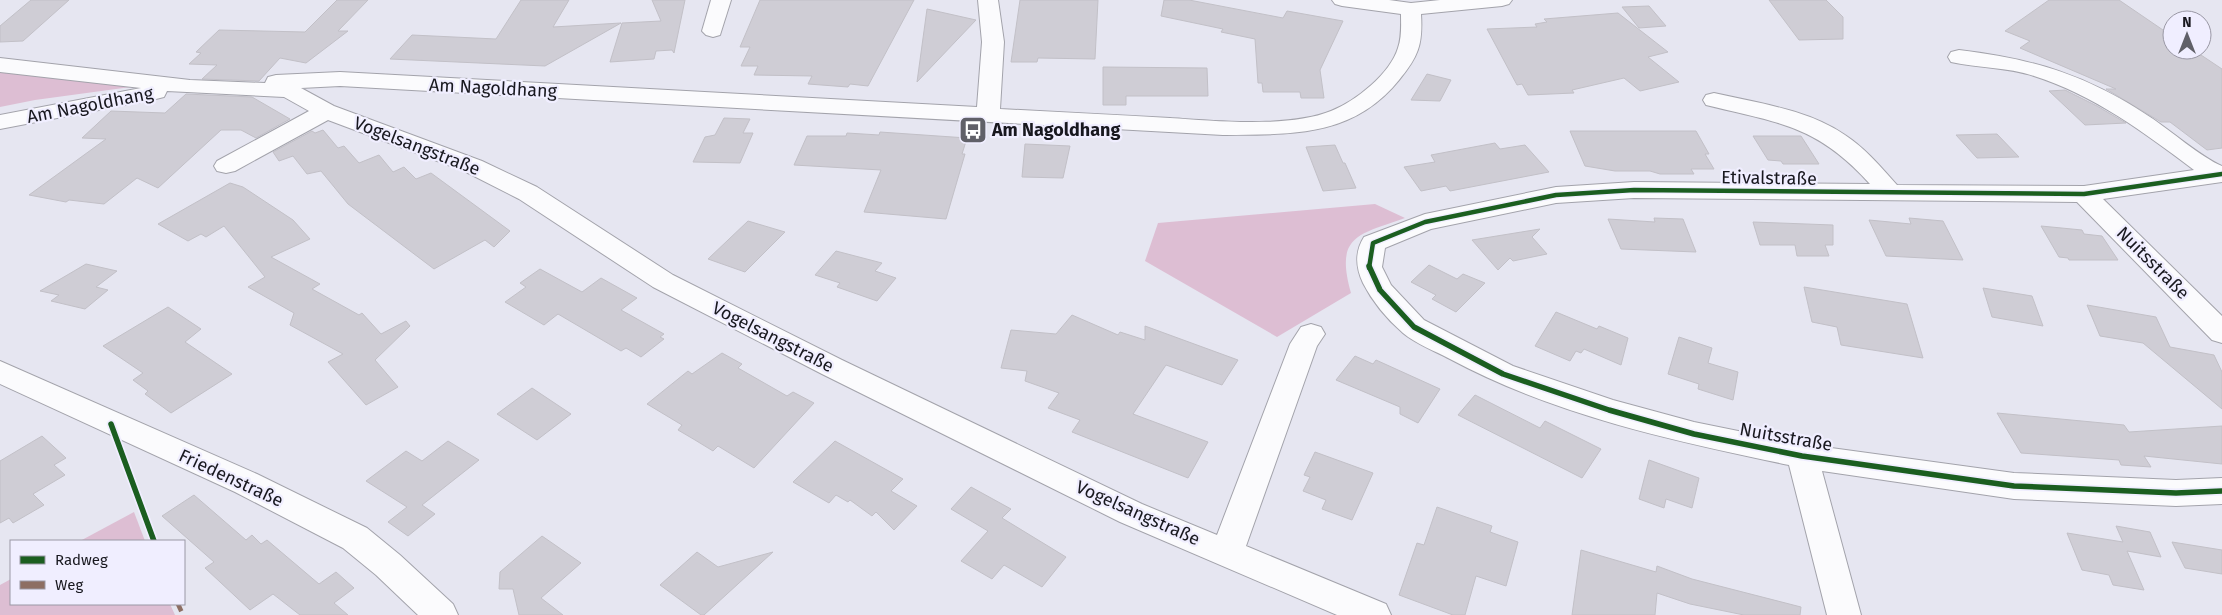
<svg xmlns="http://www.w3.org/2000/svg" width="2222" height="615" font-family="'Fira Sans',sans-serif">
<rect width="100%" height="100%" fill="#e6e6f1"/>
<g fill="#ddbed3">
<polygon points="0,69 138,86 35,100 0,107"/>
<path d="M1375,204l30,14c-48,17 -70,18 -54,75l-74,44 -132,-76 13,-38z"/>
<polygon points="134,512 145,541 80,541"/>
<polygon points="11,579 11,604 170,604 175,615 0,615 0,585"/>
</g>
<g fill="#cfcdd5" stroke="#c2c0c7">
<polygon points="31,0 69,0 23,41 0,42 0,26"/>
<polygon points="337,0 368,0 338,31 348,31 306,63 280,58 259,81 202,79 217,65 189,64 201,53 196,52 219,30 305,32"/>
<polygon points="521,0 569,0 553,27 621,23 545,66 390,59 412,35 496,39"/>
<polygon points="652,0 685,0 674,53 672,50 656,51 654,59 610,62 622,23 661,21"/>
<polygon points="760,0 914,0 868,86 850,84 848,87 808,84 812,76 754,75 758,66 741,66 750,47 740,47"/>
<polygon points="1020,0 1098,0 1095,59 1038,58 1037,62 1011,62"/>
<polygon points="1164,0 1189,0 1283,18 1287,11 1343,21 1320,70 1324,98 1301,98 1300,92 1263,92 1262,83 1258,83 1255,39 1221,32 1223,29 1161,16"/>
<polygon points="1769,0 1826,0 1843,17 1843,39 1799,40"/>
<polygon points="2049,0 2119,0 2163,30 2172,39 2172,50 2183,50 2186,54 2198,53 2222,69 2222,148 2207,150 2170,122 2161,122 2106,89 2116,89 2020,48 2030,41 2005,31"/>
<polygon points="1649,6 1666,26 1639,28 1622,7"/>
<polygon points="927,9 976,20 917,82"/>
<polygon points="1618,13 1668,52 1648,57 1679,82 1640,91 1624,78 1572,90 1574,93 1528,95 1522,84 1517,85 1487,29 1537,27 1535,24 1547,22 1544,19"/>
<polygon points="1103,67 1207,68 1208,96 1126,96 1126,105 1103,105"/>
<polygon points="1427,74 1451,80 1440,101 1411,100"/>
<polygon points="2065,90 2097,106 2126,123 2085,125 2049,91"/>
<polygon points="186,94 252,97 290,119 256,138 241,130 221,130 158,188 137,178 104,204 69,200 66,202 29,195 106,139 82,138 111,111 165,113"/>
<polygon points="724,118 750,119 743,133 753,133 740,163 693,162 705,137 715,135"/>
<polygon points="323,130 338,148 344,146 359,163 379,155 393,172 404,167 416,179 431,173 510,231 494,247 485,240 434,269 348,204 321,171 307,174 293,156 279,161 273,152 312,131 315,133"/>
<polygon points="1570,131 1696,131 1709,154 1705,154 1714,169 1691,169 1694,174 1660,174 1650,171 1615,171 1585,166"/>
<polygon points="880,132 967,138 962,154 965,154 946,219 864,212 881,170 794,165 807,136 846,136 847,133 879,135"/>
<polygon points="1997,134 2019,157 1977,158 1956,135"/>
<polygon points="1753,136 1801,136 1819,164 1783,164 1781,161 1768,160"/>
<polygon points="1495,143 1500,149 1525,145 1549,172 1450,191 1446,186 1421,191 1404,167 1435,162 1431,155"/>
<polygon points="1025,144 1070,146 1063,178 1022,177"/>
<polygon points="1335,145 1343,163 1345,163 1356,188 1323,191 1306,147"/>
<polygon points="230,183 243,187 293,220 310,239 271,257 320,284 312,289 359,315 362,313 381,334 406,321 410,326 375,360 398,387 366,405 328,362 343,354 290,325 294,313 248,287 265,277 224,226 206,237 201,234 188,241 158,224"/>
<polygon points="1654,218 1683,219 1696,252 1621,249 1608,219 1655,222"/>
<polygon points="1909,218 1943,221 1963,260 1886,256 1869,220 1911,224"/>
<polygon points="748,221 785,232 745,272 708,259"/>
<polygon points="1753,222 1833,225 1833,245 1825,245 1829,256 1797,256 1795,245 1760,245"/>
<polygon points="2041,226 2082,230 2084,234 2102,236 2118,260 2069,260 2068,258 2059,257"/>
<polygon points="1540,229 1532,237 1547,254 1513,261 1510,258 1498,270 1472,240"/>
<polygon points="836,251 882,263 875,271 896,278 877,301 837,287 840,283 815,275"/>
<polygon points="86,264 117,271 96,287 108,290 85,309 51,301 59,295 40,291"/>
<polygon points="1429,265 1457,279 1463,274 1485,283 1456,312 1432,299 1436,295 1411,282"/>
<polygon points="540,269 582,292 601,278 637,298 621,310 664,334 660,337 664,339 641,357 626,348 621,351 558,314 544,325 505,302 526,287 520,283"/>
<polygon points="1804,287 1907,304 1923,358 1841,345 1837,327 1812,322"/>
<polygon points="1983,288 2032,296 2043,326 1992,317"/>
<polygon points="2087,305 2156,317 2170,347 2214,355 2222,372 2222,409 2143,343 2100,336"/>
<polygon points="168,307 201,329 185,342 232,374 171,413 145,394 148,391 133,380 143,373 103,346"/>
<polygon points="1556,312 1597,329 1599,326 1628,338 1621,365 1584,349 1581,353 1576,351 1570,361 1535,346"/>
<polygon points="1072,315 1118,335 1120,332 1145,340 1145,326 1238,360 1222,385 1166,365 1133,414 1208,442 1188,478 1072,432 1080,420 1048,408 1059,393 1025,381 1027,371 1001,368 1011,330 1056,334"/>
<polygon points="1679,337 1712,348 1708,363 1738,372 1733,400 1698,389 1699,384 1668,374"/>
<polygon points="722,353 742,364 738,368 787,396 793,392 814,403 754,468 718,446 713,451 695,440 678,430 682,425 647,404 688,371 692,374"/>
<polygon points="1355,356 1373,364 1376,360 1440,389 1418,423 1400,414 1400,407 1336,380"/>
<polygon points="532,388 571,414 537,440 497,414"/>
<polygon points="1475,395 1540,428 1545,421 1601,449 1582,478 1458,415"/>
<polygon points="1997,413 2124,425 2129,432 2222,426 2222,464 2144,456 2151,467 2121,465 2119,460 2021,453"/>
<polygon points="42,436 66,458 54,465 65,475 33,494 44,505 13,523 9,518 0,523 0,461"/>
<polygon points="448,441 479,460 422,505 435,514 408,536 388,522 407,507 366,481 406,451 422,461"/>
<polygon points="835,441 903,479 891,491 917,506 894,530 876,512 872,516 850,500 848,502 836,495 829,503 793,482"/>
<polygon points="1315,452 1373,473 1352,520 1322,509 1326,500 1303,491 1310,477 1304,475"/>
<polygon points="1649,460 1699,478 1692,508 1666,499 1664,508 1639,499"/>
<polygon points="971,487 1011,509 1002,518 1066,557 1042,587 1004,565 992,579 961,561 988,531 951,509"/>
<polygon points="194,495 246,540 252,535 261,544 267,540 319,584 336,572 354,588 334,603 348,615 300,615 273,594 250,610 205,568 214,562 162,516"/>
<polygon points="1437,507 1492,526 1490,532 1518,542 1506,586 1476,576 1465,615 1453,615 1399,595 1417,543 1424,545"/>
<polygon points="2116,526 2150,532 2161,557 2127,551 2144,590 2113,585 2109,575 2082,570 2067,533 2123,542"/>
<polygon points="542,536 581,563 541,598 563,615 519,615 513,589 499,589 500,572"/>
<polygon points="2172,542 2222,550 2222,574 2185,568"/>
<polygon points="1581,550 1656,572 1657,566 1692,579 1801,607 1800,615 1744,615 1690,604 1657,593 1655,615 1572,615"/>
<polygon points="697,552 718,567 773,552 704,615 701,615 660,585"/>
</g>
<g fill="none" stroke-linecap="round" stroke-linejoin="round">
<defs>
<g id="street">
<polygon points="711,0 731,0 720,35 713,37 706,35 702,31"/>
<path d="M978,0h20l6,42 -4,67c57,3 113,6 170,9 46,3 119,10 161,-7 25,-10 59,-37 67,-63 4,-11 3,-23 3,-34l-59,-8 -7,-2 -3,-4h57l22,3 29,-3h72l-3,4 -7,2 -81,8c2,31 -3,43 -22,66 -47,58 -108,54 -176,55l-883,-49 -39,2 33,18 148,55 55,26 136,88 169,85 300,144 75,31 73,-191 11,-17 10,-3 10,3 4,7 -8,12 -71,200 140,58 5,11h-54l-217,-93 -298,-148 -169,-87 -134,-88 -55,-28 -136,-51 -93,51 -9,2 -9,-2 -3,-5 3,-5 92,-50 -25,-14 -117,-6 -3,6 -8,2 -156,30v-14l141,-27 -141,-16v-14l190,22 75,3 3,-6 8,-2 64,-3 637,35 5,-65z"/>
<path d="M1959,50c75,9 128,25 191,67 20,13 52,41 72,49v16l-119,17 119,117v27l-10,-3 -135,-138 -443,-4 -78,5 -125,26 -46,19 -3,19 9,18 33,35 89,46 100,34 81,22 108,22 212,29 162,7 46,-2v26l-46,2 -162,-7 -192,-28 39,144h-34l-38,-150c-115,-24 -235,-50 -339,-106 -15,-8 -34,-15 -47,-26 -15,-13 -31,-32 -40,-50 -7,-15 -9,-30 1,-46l61,-23 131,-27 78,-5 236,2c-53,-59 -91,-61 -164,-79l-3,-5 3,-5 8,-2c43,10 93,16 131,42 20,13 36,32 52,50l187,1 110,-16c-49,-37 -100,-75 -160,-94 -27,-9 -56,-8 -83,-14l-3,-5 3,-5z"/>
<polygon points="0,361 257,474 367,528 400,555 453,604 458,615 418,615 376,575 343,548 235,492 0,384"/>
</g>
</defs>
<use href="#street" stroke="#a3a3ab" stroke-width="2"/>
<use href="#street" fill="#fbfbfd" fill-rule="evenodd"/>
<polyline stroke="#8d6e63" stroke-width="4.5" stroke-dasharray="8 4.5" stroke-linecap="butt" points="178,604 183,615"/>
<defs>
<polyline id="cycleway-far1" points="1369,268 1373,243 1425,222 1556,195 1634,190 2084,194 2222,174"/>
<g id="cycleway">
<polyline points="1369,266 1380,290 1414,327 1503,374 1609,410 1694,434 1802,456 2014,486 2176,493 2222,491"/>
<polyline points="111,424 154,541"/>
</g>
</defs>
<use href="#cycleway-far1" stroke="#f0eeff" stroke-width="7"/>
<use href="#cycleway" stroke="#f0eeff" stroke-width="9"/>
<use href="#cycleway-far1" stroke="#1b5e20" stroke-width="4.5"/>
<use href="#cycleway" stroke="#1b5e20" stroke-width="5.5"/>
</g>
<defs>
<symbol id="bus-square" viewBox="-11 -11 22 22"><rect x="-9" y="-9" width="18" height="18" rx="4" fill="#606068" stroke="#f0eeff"/><path d="M-5-6H5V4H4V6H2V4H-2V6H-4V4H-5ZM-3.5-4V0h7V-4ZM-3.5 1.2v1.5H-2V1.2ZM2 1.2v1.5H3.5V1.2Z" fill="#fff"/></symbol>
</defs>
<g fill-rule="evenodd">
<use href="#bus-square" x="957" y="114" width="32" height="32"/>
</g>
<g text-anchor="middle" dominant-baseline="central" stroke-width="4.5" stroke-linejoin="round" paint-order="stroke">
<g font-size="18" fill="#18181f" stroke="#f0eeff">
<text transform="translate(493 88) rotate(3)">Am Nagoldhang</text>
<text transform="translate(90 105) rotate(-11)">Am Nagoldhang</text>
<text transform="translate(417 146) rotate(21)">Vogelsangstraße</text>
<text transform="translate(1769 178) rotate(1)">Etivalstraße</text>
<text transform="translate(2153 263) rotate(45)">Nuitsstraße</text>
<text transform="translate(773 337) rotate(27)">Vogelsangstraße</text>
<text transform="translate(1786 437) rotate(10)">Nuitsstraße</text>
<text transform="translate(231 478) rotate(25)">Friedenstraße</text>
<text transform="translate(1138 513) rotate(24)">Vogelsangstraße</text>
</g>
<g font-size="18" font-weight="bold" fill="#18181f" stroke="#f0eeff" text-anchor="start">
<text x="992" y="130">Am Nagoldhang</text>
</g>
</g>
<rect x="10" y="540" width="175" height="65" fill="#f0eeff" stroke="#9a98a5"/>
<rect x="20" y="556" width="25" height="8" fill="#1b5e20" stroke="#9a98a5"/>
<text x="55" y="565" font-size="15" fill="#18181f">Radweg</text>
<rect x="20" y="581" width="25" height="8" fill="#8d6e63" stroke="#9a98a5"/>
<text x="55" y="590" font-size="15" fill="#18181f">Weg</text>
<g transform="translate(2187 35)"><circle r="24" fill="#f0eeff" stroke="#9a98a5"/>
<path d="M0-4L9 19L0 12L-9 19Z" fill="#606068"/>
<text y="-8" font-size="14" font-weight="bold" text-anchor="middle" fill="#18181f">N</text>
</g>
</svg>
